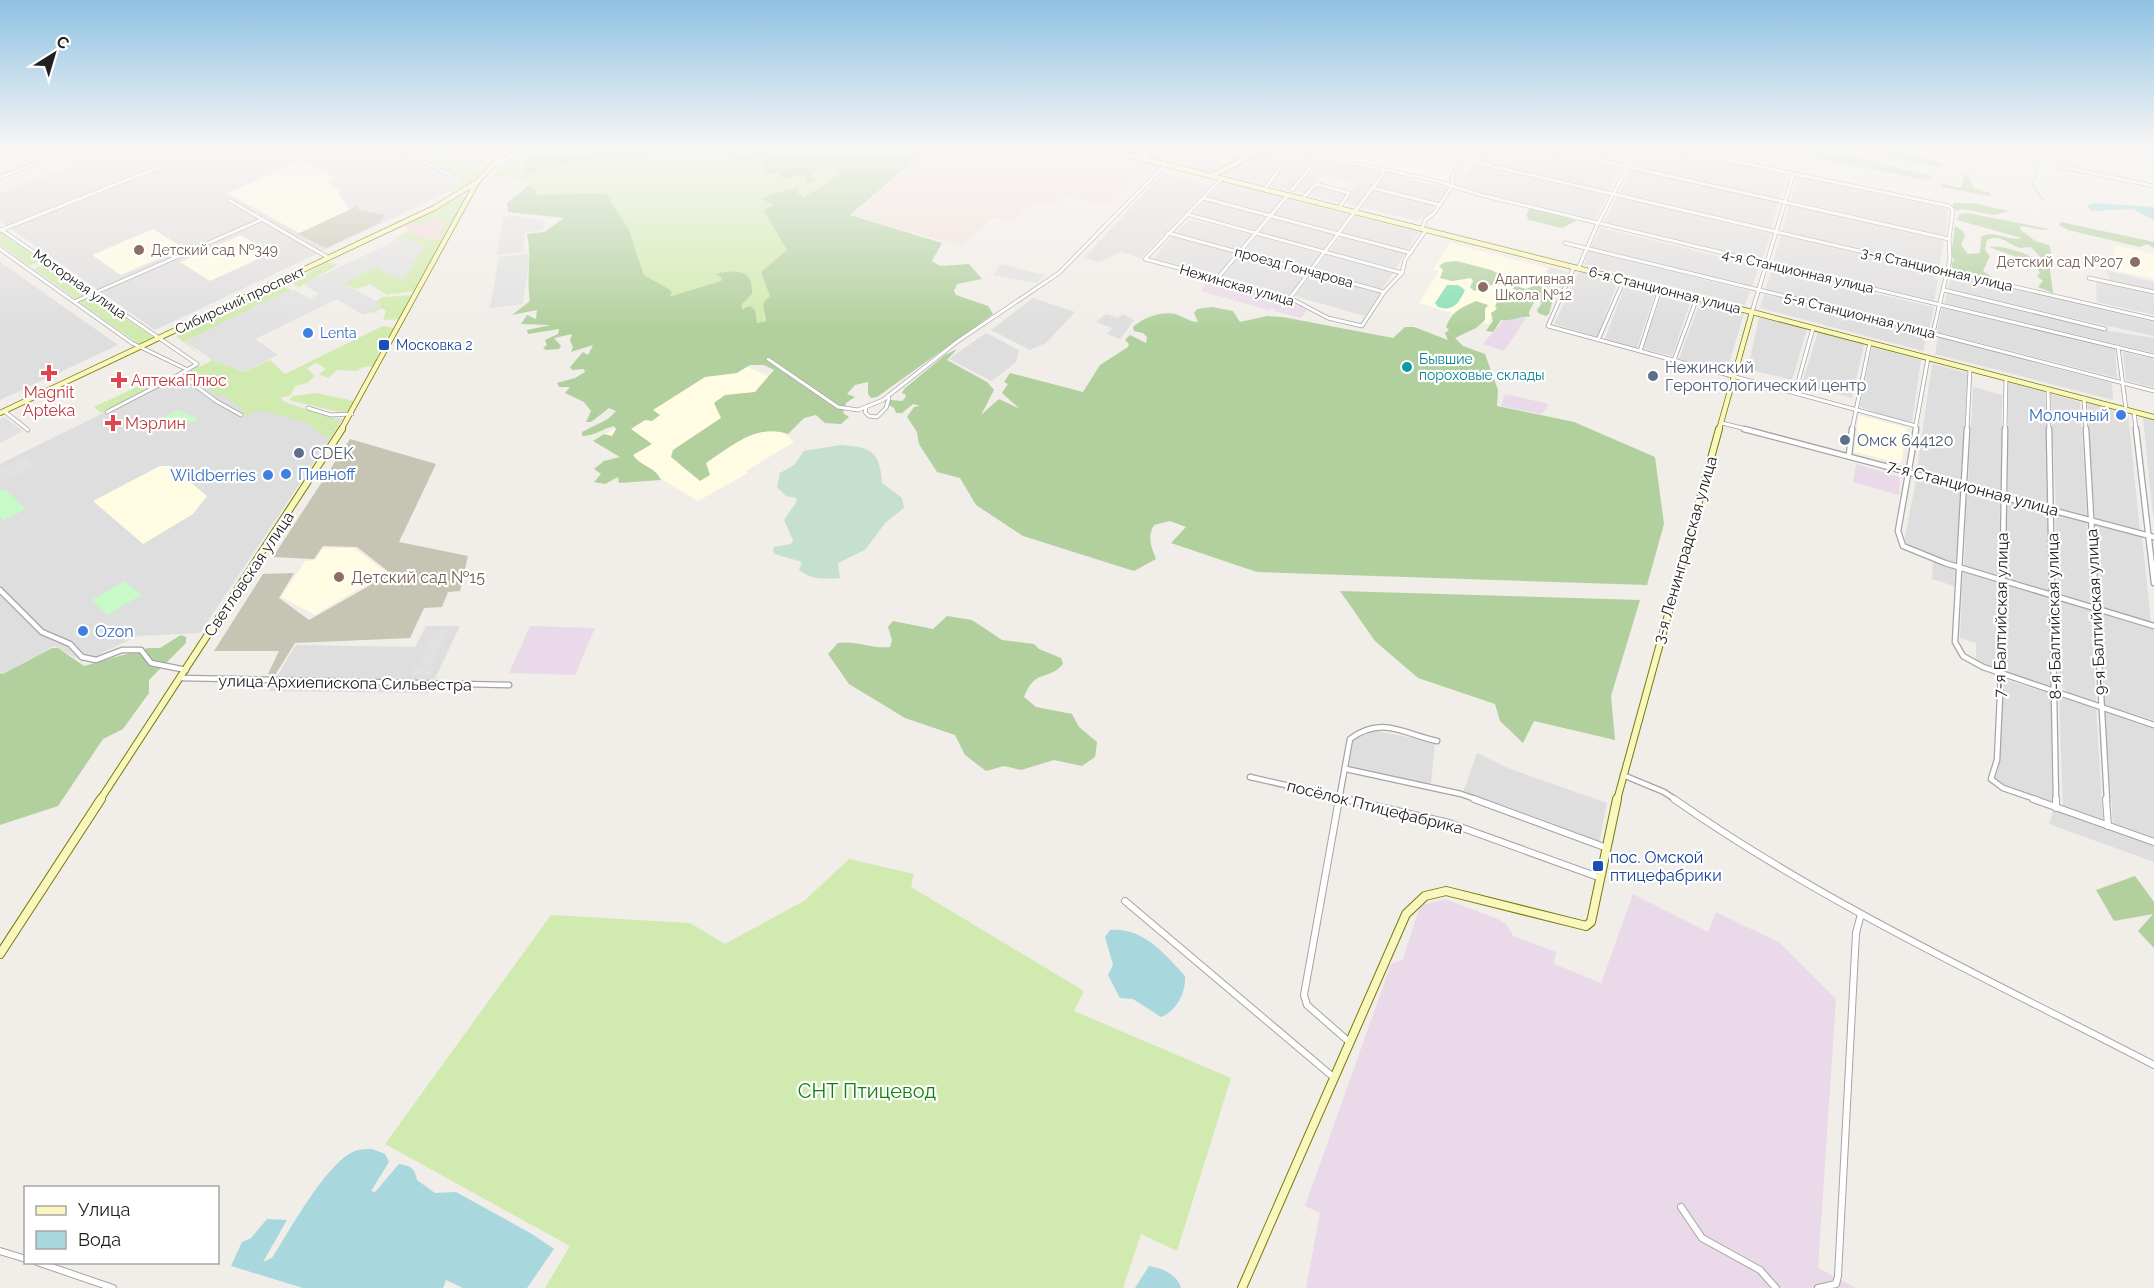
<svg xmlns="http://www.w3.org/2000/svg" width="2154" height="1288" font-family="Raleway,sans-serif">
<rect width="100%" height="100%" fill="#f1ede8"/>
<g fill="#dfdede">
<polygon points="119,149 195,149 202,154 215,149 395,149 463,185 155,330 0,221 0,193"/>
<polygon points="1125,149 1322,149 1288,191"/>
<polygon points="1484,149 1539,149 1622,168 1609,191 1476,161"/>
<polygon points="1557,149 1634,149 1625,165"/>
<polygon points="1641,149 1671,149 1787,175 1780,199 1635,167"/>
<polygon points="1321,158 1381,173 1357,206 1345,203 1357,183 1324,175 1319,177 1305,194 1294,191"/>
<polygon points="1474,164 1609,195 1594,220 1459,187"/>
<polygon points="1632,170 1778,203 1771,228 1619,193"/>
<polygon points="1163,173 1210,186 1141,258 1121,252 1099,262 1084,258"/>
<polygon points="1385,174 1389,174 1448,189 1438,203 1375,188"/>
<polygon points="1798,177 1949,209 1945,236 1791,200"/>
<polygon points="1222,182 1283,197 1269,214 1208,198"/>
<polygon points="1316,185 1347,193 1340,203 1307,195"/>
<polygon points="1374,189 1404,196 1397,208 1405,197 1435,204 1429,214 1417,221 1361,207"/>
<polygon points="1617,197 1771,234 1762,261 1604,222"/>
<polygon points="1288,199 1350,215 1337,231 1274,215"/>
<polygon points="1206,200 1267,215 1256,231 1193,214"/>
<polygon points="1789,205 1944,241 1939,268 1782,231"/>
<polygon points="1355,216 1419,232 1407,250 1342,233"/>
<polygon points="1273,217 1335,233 1324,249 1260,232"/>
<polygon points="1189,220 1218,226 1252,235 1239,251 1175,234"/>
<polygon points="1601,228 1759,266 1752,287 1591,247"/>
<polygon points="1341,235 1406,252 1396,268 1335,253 1330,251"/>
<polygon points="1781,235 1936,271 1934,278 1938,280 1934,301 1773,263"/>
<polygon points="1172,236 1237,253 1219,274 1153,259"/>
<polygon points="1257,236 1320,254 1309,269 1244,252"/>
<polygon points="1589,251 1750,291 1745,305 1584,264"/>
<polygon points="1242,254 1307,272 1290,295 1223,276"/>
<polygon points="1326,255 1393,273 1382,289 1315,271"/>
<polygon points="0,262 118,345 0,400"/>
<polygon points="1772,270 1934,307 1929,330 1765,290"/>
<polygon points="2106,270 2154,282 2154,290 2110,281"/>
<polygon points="1579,272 1618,282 1597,337 1554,324"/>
<polygon points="1313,273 1381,292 1365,316 1295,296"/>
<polygon points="1955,275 2154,322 2154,336 1947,290 1951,277"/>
<polygon points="2096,281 2154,294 2154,315 2097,302"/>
<polygon points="1626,283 1656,291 1637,348 1605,339"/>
<polygon points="1662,292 1691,300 1672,356 1643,349"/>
<polygon points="1947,292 2110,331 2154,338 2154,353 1945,304"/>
<polygon points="1764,294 1927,335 1923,351 1760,308"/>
<polygon points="1033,298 1075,312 1046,343 1030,350 991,330"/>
<polygon points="1700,302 1744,313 1727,371 1679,359"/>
<polygon points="1942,307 2115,349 2117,378 1937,332"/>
<polygon points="1106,314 1118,318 1123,314 1134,320 1120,339 1107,334 1112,328 1096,322"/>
<polygon points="1759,317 1807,329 1792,380 1748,369"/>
<polygon points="1818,332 1864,344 1852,398 1802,384"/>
<polygon points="986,333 1019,350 1016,362 992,381 949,359"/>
<polygon points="1938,337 2112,383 2113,400 1935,354"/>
<polygon points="1872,347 1921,360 1912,422 1886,416 1860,407"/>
<polygon points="2123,352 2154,359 2154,388 2126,380"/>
<polygon points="1932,364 1968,373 1962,483 1917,470"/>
<polygon points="198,366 268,405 343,419 200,633 138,636 83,662 54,646 3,674 0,671 0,464"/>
<polygon points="2008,382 2045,391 2049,506 2008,495"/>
<polygon points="1973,387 2002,395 2001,493 1968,484"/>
<polygon points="2051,394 2080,402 2087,517 2056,508"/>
<polygon points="2087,403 2128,413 2140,531 2095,519"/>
<polygon points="2143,417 2154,420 2154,520 2152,507"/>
<polygon points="1917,475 1961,487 1956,565 1929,556 1904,542"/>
<polygon points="1967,489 2000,498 1999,576 1964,566"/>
<polygon points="2007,500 2048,512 2051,592 2007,579"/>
<polygon points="2055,512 2087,520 2092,605 2059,595"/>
<polygon points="2095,524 2142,537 2151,622 2101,607"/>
<polygon points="1933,562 1955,569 1954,586 1932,579"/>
<polygon points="1963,571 1997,581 1996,670 1976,664 1976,643 1960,638"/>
<polygon points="2005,584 2049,597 2051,688 2004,674"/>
<polygon points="2059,600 2091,610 2096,702 2070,694 2058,683"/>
<polygon points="2102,613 2154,629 2154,720 2105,705"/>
<polygon points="426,626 460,626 428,693 268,691 296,645 415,647"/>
<polygon points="2003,679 2051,694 2052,804 2000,785 1995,780 2000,760"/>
<polygon points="2059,696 2096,708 2103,821 2063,807"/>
<polygon points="2105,711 2154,727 2154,838 2113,824"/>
<polygon points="1371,730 1435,742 1431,784 1349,768 1353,738"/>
<polygon points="1477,753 1510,769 1607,803 1599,843 1463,793"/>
<polygon points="2054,809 2154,845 2154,862 2049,824"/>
</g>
<g fill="#f1d8d9">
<polygon points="465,149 489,149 486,162 477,166 454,155"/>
<polygon points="413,220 412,224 417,225 434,220 443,221 446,226 439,235 447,233 443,240 421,238 403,225"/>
</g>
<g fill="#eadae9">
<polygon points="1208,280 1285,299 1308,309 1301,318 1274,311 1275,309 1271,308 1269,310 1201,291"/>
<polygon points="1505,318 1526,318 1504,351 1483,344"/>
<polygon points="1505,394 1549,404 1542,414 1501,406"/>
<polygon points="1856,464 1900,477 1899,495 1853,482"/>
<polygon points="530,626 595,628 575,675 509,673"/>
<polygon points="1633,894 1708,932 1716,912 1780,943 1836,999 1818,1268 1856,1288 1306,1288 1320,1213 1305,1206 1391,964 1403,959 1420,906 1445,899 1498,919 1507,925 1513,936 1556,952 1554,964 1601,983"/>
</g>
<g fill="#fffce3">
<polygon points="1324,149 1421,149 1446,157 1457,165 1445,183 1320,154"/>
<polygon points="303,160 334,177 328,183 341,191 338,193 350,210 299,233 227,193"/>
<polygon points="153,229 184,248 121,275 92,255"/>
<polygon points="241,235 271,253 210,281 180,262"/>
<polygon points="1450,243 1547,268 1525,310 1499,303 1488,324 1419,303 1439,271 1434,269"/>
<polygon points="2113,245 2154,254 2154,279 2116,271"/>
<polygon points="729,358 768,376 750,399 794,442 746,471 748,473 698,501 596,440"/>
<polygon points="1859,415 1907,428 1901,463 1854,452"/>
<polygon points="160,466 171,466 207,496 193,514 143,544 93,501"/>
<polygon points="323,548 354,548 386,572 315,615 281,597 305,561 315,560"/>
</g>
<polygon fill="#f2e0dc" points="930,149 1092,149 1151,165 1110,207 1066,196 1056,204 1048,202 1043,206 1032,204 1013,221 993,218 961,246 853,215"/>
<g fill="#c6c4b3">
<polygon points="357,206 359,210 385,215 379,223 326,248 298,234"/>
<polygon points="350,439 436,464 399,542 468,556 460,591 448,592 442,607 424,608 410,638 295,643 275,675 268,674 279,651 214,651 263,574 294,573 279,598 309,620 367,587 389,572 357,547 323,546 314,559 273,557"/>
</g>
<g fill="#d1eaaf">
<polygon points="434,149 465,149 451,155 479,167 478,172 480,168 485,170 461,190 453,187 462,182 459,179 461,177 419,156 429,152 436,155 430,151"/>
<polygon points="525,149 535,149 528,155 526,174 578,161 646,155 645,149 729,149 732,163 757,158 765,160 766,173 782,173 779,179 802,175 807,178 805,182 811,172 836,165 843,172 814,190 814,194 793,204 798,189 772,194 763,199 775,205 763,210 787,250 764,315 766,321 757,323 741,305 752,294 722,278 722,281 672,298 668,297 669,289 644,275 629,230 535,195 536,191 528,186 526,180 492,175 500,168 510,166 517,155"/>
<polygon points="461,197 465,198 443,235 437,234 446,226 443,221 434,220 417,225 412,222"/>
<polygon points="409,230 421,238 443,240 414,291 387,295 370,284 357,289 343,283 377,267 389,275 404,237 389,243"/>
<polygon points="0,233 2,233 41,261 29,266 0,245"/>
<polygon points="327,262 338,265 299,287 292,283"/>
<polygon points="48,263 91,294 77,300 34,269"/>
<polygon points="284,285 196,327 173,334 275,286"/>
<polygon points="285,286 291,291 185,341 203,357 176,336"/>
<polygon points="412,295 400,319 383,320 386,311 382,308 372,313 367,311 381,304 376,301 383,297"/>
<polygon points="93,296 154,338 139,344 79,302"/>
<polygon points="383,326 394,328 381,345 374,366 363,367 357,371 337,370 328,378 319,374 326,369 316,363 307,368 315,376 307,383 295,386 291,395 280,398 285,402 337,420 339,424 329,439 305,422 260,410 245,416 242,413 244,411 222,394 219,397 198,381 185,378 193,370 213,360 244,372 270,360 285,374"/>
<polygon points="145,383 151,387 102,413 94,407"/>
<polygon points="316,393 354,401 348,411 342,413 289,400 293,396"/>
<polygon points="849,859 914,874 911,887 1084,991 1074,1011 1231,1078 1177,1251 1141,1234 1123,1288 545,1288 570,1246 385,1144 551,915 690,923 725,944 804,901"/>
</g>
<g fill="#b1d09d">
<polygon points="535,149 645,149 647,155 578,161 525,174 528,155"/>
<path d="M729,149h67l6,4 23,-4h103l-78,66 92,28 -10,18 8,5 29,-2 13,15 -25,5 -3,7 2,4 32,11 5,8 -116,83 -6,1 -3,-4v-12l-13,3 -8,9 8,3 -9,6 -3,10 6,4 -8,7 -16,-1 -9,-8 -12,3 -16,16c-32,-11 -57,13 -82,29l4,12 -10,6 -29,-24 2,-7 48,-32 -7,-15 11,-8 30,-3 19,-22 -10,-5h-14l-13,8 -32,4 -52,33 7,5 -8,6 -7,-1 -14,9 21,15 -19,11c8,12 22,11 28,25l-42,3 -1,-6 -13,7 -11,-2 7,-8 -7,-5 10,-8 16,-4 -27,-16 11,-7 8,2 4,-7 -2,-3c-12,3 -20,10 -32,10v-4l26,-13 8,-8 -7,-3 -18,14h-5l5,-11 -7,-9 -19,-9 5,-6h-11l-2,-4 18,-5 10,-6 -1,-3 -12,1 -2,-3 13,-15 5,3 5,-10 -22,7 2,-5 -3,-7 2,-6 -18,4 7,8 -2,3 -13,1 -3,-2 4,-3 -2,-5 13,-6 1,-5 -31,5 -1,-4 24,-5 -30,-1 6,-9 9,4 1,-9 -25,5 18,-14c-4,-22 2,-44 -3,-67l17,-2 20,-14 -56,-6 -1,-9 21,-17 8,5 -1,4 71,-2 23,37 15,45 25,14 3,4 -3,4 52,-16 1,-3 -7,-4c20,-4 38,-7 37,20l-11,11 2,4 7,-3 5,4 2,13 9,-2 -3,-18 7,-7 -9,-24 26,-22 -24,-40 11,-5 -12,-6 10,-5 27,-6 -2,5 6,4 -7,6 46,-31 -7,-1v-6l-24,7 5,10 -11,1 2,-5 -5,-3 -24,4 4,-6h-16l-1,-13 -8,-2 -25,5z"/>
<polygon points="1808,149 1824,149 1932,176 1927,180 1806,156"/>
<polygon points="1844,149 1887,149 1937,161 1945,166 1937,167"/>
<polygon points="1965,174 1969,176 1974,188 1990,193 1990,196 1941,187 1942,184 1961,188"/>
<polygon points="1953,203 1972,203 2009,211 1994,215 1961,209 1958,211 1953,207"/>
<polygon points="1530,208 1548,211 1576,221 1562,228 1529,220 1526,215"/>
<path d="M1968,213l81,16 -5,1 -23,-4 -1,3 15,12 14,4 6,20 -5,5 3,23 -15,-6 5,-6 -6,-5 3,-3 -7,-10 -44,-16c10,-3 40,7 49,13l2,-3 -9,-10c-3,0 -7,1 -10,1 -11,-2 -20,-15 -34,-8l-2,10 5,6 -7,15 9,6 -2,1 -18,-2 -20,-8 -1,-6 4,-1 -4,-6 4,-29 8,5 2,5 -4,9 7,9 12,-1 1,-16c14,-8 27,5 41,1l-65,-18 2,-6z"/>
<polygon points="2061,222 2154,242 2154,248 2147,244 2140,247 2068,230 2059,225"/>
<path d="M1457,261l34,9 11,5 4,8 20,6 12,-5 9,8h-5v3l8,3 2,5 -3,11 -3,2 -8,-3 -1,-3 5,-7 -7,-3 -6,12 1,5c-11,-1 -18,4 -29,3l-8,12 -7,-1 7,-10 -2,-8 6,-4 -2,-3 3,-6 18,-3 3,-4c-17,-15 -27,-8 -45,-2l-4,-4 3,-6 -2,-3 -19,3 -12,-3 3,-8 -4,-4 6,-4z"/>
<path d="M1476,301l12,4 -3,4v11l-9,8 -21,10 8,8 22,8 13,36 -1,16 77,16 81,35 9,67 -17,61 -390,-13 -86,-29 15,-16 -16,-6 -16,4c-7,12 -3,22 2,34l-22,12 -111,-35 -47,-31 -16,-27 -23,-6 -18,-28 -2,-12 -10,-15 7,-10 6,-1 -7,-2 -11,9h-6l-2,-5 -5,-3 1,-5 12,1 3,-3 1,-3 -4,-2 2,-4 41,-34 12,-6 -10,11 40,22 7,8 -13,25 18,-16 21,10 -18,-16 6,-9 -4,-2 6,-9 73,19 17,-27 28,-18 1,-3 -4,-4 5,-5 16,8 1,-6 -4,-4 -9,-2 -1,-4c9,-9 29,-16 42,-13 8,2 14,8 23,8l-4,-9 3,-4 15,-2 21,4 7,11 27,-6 16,1 110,21 12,-11h9l34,13 -3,-7 4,-3 -3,-3c7,-17 15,-19 30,-26z"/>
<polygon points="1340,591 1640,600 1611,696 1615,740 1534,721 1523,743 1500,721 1495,704 1418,678 1375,641"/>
<path d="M947,616l25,4 30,20 32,4 5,5 22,9 2,6c-16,18 -28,4 -39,33l12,10 36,7 7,13 18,15 -2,15 -13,9 -28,-6 -33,10 -17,-4 -18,5 -21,-16 -10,-20 -50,-17 -56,-34 -21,-30 10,-11c18,-3 34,6 52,4l2,-7 -4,-13 5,-6 40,8z"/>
<polygon points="181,635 186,637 186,643 149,680 149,693 123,729 103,739 58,806 0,825 0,673 3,674 52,648 58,648 84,666 148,648 160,648"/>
<polygon points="2135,876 2154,902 2154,948 2138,931 2153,914 2114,921 2096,890"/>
</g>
<path fill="#c5dfd1" d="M841,445c30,2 39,6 41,38l20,15 2,10 -18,14 -21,28 -27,13 2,15c-14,1 -29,2 -41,-8l3,-8 -27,-8 -2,-3 1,-4 17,-3 2,-4 -9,-20 13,-19 -1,-3 -10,-2 -9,-9 3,-14 14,-8 10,-14z"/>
<g fill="#c7fac7">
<polygon points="178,410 196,418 197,420 182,426 164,417"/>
<polygon points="5,489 26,509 4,520 0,516 0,491"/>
<polygon points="125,581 141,595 107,615 92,600"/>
</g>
<path fill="#87dfb5" d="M1447,285h11l7,5c-6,13 -12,22 -27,17l-3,-4z"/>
<g fill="#e1e1e1">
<polygon points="514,216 544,221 543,230 525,233 523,252 497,255 504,217"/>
<polygon points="404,237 423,247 404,279 389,275 377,267 343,283 381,304 380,307 363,315 337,299 255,339 278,355 244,372 212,360 185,341 288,291 295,290 310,299 319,294 303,284"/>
<polygon points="530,254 523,304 490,308 499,257"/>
<polygon points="1001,264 1045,275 1036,283 993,275"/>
<polygon points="1550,267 1568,272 1560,290 1542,286"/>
<polygon points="4,417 23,431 0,443 0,419"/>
<polygon points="26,458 36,467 0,482 0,469"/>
<polygon points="435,630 449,630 430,668 433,669 430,675 411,675 415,667 420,667 422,662 419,662"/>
</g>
<g fill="#a9d7de">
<polygon points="2093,203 2154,207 2154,220 2133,209 2092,211 2087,206"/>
<path d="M1110,930c33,-3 55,24 75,46 1,16 -8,35 -24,41l-28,-18 -13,-1 -12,-23 5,-10 -8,-28z"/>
<path d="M372,1149l13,5 4,8 -18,29 4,1 24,-28c12,2 16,4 18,16l18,13 21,-1 76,42 22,15 -27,39h-64l-17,-8 -3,8h-140l-72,-22 11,-24 9,-4 16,-19 20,1 -24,42 9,-4c17,-26 57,-101 86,-108 4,-1 9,-1 14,-1z"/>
<path d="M1149,1266c13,2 28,8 32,22h-46z"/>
</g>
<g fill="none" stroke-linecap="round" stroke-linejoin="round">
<g stroke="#a9d7de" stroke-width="1.5">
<polyline points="1120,149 1140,155"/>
<polyline points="2030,149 2031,159 2038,171 2032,183 2043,200"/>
<polyline points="1147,157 1170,163"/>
<polyline points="1191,168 1209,173"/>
<polyline points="1218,175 1245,182"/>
</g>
<defs>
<g id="street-far2">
<path d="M51,149c23,16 39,9 64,0"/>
<polyline points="398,149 453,176"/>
<polyline points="1305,149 1320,156 1437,181 1481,195 2154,356"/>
<polyline points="1433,149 1474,162 2154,319"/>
<polyline points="1548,149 1949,239"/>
<polyline points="1675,149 1949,206 1953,210 1949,239 1950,259 1933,333"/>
<polyline points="2141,149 2154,155"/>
<polyline points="0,150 3,149"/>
<polyline points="1474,162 1482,149"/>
<polyline points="0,163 36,149"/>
<polyline points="493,166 524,149"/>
<polyline points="2058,166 2154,186"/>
<polyline points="0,177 74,149"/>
<polyline points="1222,178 1145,259 1290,298 1328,318 1362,326 1384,292 1402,273 1405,260 1426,230"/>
<polyline points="1373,188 1440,205"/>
<polyline points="1265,189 1281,166"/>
<polyline points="1292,190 1320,156"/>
<polyline points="1203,198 1411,253"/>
<polyline points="1302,199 1316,184 1349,193 1339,208"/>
<polyline points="229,200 329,258"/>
<polyline points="1186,214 1402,273"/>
<polyline points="0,229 197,364 180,374 216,401 241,415"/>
<polyline points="1422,229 1425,220 1434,213 1452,186 1453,174 1463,159"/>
<polyline points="1,230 162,166"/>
<polyline points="1168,233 1384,292"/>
<polyline points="1565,243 1850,312 2154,391"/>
<polyline points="0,249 132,343 186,369"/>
<polyline points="1574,267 1548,326 1916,426"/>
<polyline points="1578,269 1598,223 1637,149"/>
<polyline points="2089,278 2154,292"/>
<polyline points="1216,280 1288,195"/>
<polyline points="1944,290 2105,329"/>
<polyline points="1290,298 1383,174 1381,170"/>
<polyline points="74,302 263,219"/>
<polyline points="1752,312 1793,175"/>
<polyline points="1598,340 1624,280"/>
<polyline points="2118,347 2126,409"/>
<polyline points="1640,351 1660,289"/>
<polyline points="768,359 838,407 858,410 883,400 958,341 1059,273 1165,165"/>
<polyline points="1674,360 1697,298"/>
<polyline points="2048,389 2049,430"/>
<polyline points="1795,393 1813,328"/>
<polyline points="2084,398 2086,430"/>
<polyline points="308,408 331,415 352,414"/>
<polyline points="866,408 865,412 869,416 877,417 886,408 889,398"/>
<polyline points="4,411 28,430"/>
<polyline points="107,412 180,374"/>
<polyline points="2134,412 2136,430"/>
<polyline points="1722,423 1750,430"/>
<polyline points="1852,430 1870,342"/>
<polyline points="1915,430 1928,358"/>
<polyline points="1967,430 1970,369"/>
<polyline points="2005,430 2006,378"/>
</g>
<g id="street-far1">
<polyline points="1744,429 2154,537"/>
<polyline points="1916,429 1898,531 1903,546 1945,563 2154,626"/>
<polyline points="1967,429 1955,642 1963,656 1983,667 2154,725"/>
<polyline points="2005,429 2001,675 1997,760 1991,779 2003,788 2038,800"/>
<polyline points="2049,429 2056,800"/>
<polyline points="2086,429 2107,800"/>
<polyline points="2136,429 2154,583"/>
<polyline points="1849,455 1852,429"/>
<polyline points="0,590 42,632 70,644 82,657 96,660 122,650 141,650 151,663 186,670"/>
<polyline points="181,678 509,685"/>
<polyline points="1346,769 1461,794 1478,800"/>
<polyline points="1623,775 1664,792 1676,800"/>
<polyline points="1250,777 1351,800"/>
<path d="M1339,800l11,-61c32,-24 54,-5 87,2"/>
</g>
<g id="street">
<polyline points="1339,799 1304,995 1307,1005 1347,1040"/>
<polyline points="1345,799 1449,823 1601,878"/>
<polyline points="1474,799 1607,848"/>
<path d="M1674,799c150,105 318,182 480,266"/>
<polyline points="2033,799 2154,842"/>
<polyline points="2056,799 2056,808"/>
<polyline points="2106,799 2108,826"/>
<polyline points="1125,901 1332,1076"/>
<polyline points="1681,1207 1702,1238 1760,1270 1776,1288"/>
<polyline points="0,1251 26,1259"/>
<polyline points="37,1262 113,1288"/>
<polyline points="1818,1288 1836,1284 1838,1276 1856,933 1861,914"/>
</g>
<g id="secondary-far2">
<polyline points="1104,149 1752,312 2154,417"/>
<polyline points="1142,159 1151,149"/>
<polyline points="1211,176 1265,149"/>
<polyline points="0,413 434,208 477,182 508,149"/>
<polyline points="341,430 477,182"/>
<polyline points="1719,430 1752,312"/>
</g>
<g id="secondary-far1">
<polyline points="100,800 342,429"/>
<polyline points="1617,800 1719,429"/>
</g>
<g id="secondary">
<polyline points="0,954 101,799"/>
<polyline points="1242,1288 1406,914 1425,896 1446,891 1586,926 1591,922 1617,799"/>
</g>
</defs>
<use href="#street-far2" stroke="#a5a5a5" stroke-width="4.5"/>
<use href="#street-far1" stroke="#a5a5a5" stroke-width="7"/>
<use href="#street" stroke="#a5a5a5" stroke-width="8"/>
<use href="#secondary-far2" stroke="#787b05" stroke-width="6"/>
<use href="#secondary-far1" stroke="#787b05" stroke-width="8"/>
<use href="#secondary" stroke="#787b05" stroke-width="10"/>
<use href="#street-far2" stroke="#fff" stroke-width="3"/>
<use href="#street-far1" stroke="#fff" stroke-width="4.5"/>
<use href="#street" stroke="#fff" stroke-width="6"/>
<use href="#secondary-far2" stroke="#faf7be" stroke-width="4.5"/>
<use href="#secondary-far1" stroke="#faf7be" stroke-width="6"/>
<use href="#secondary" stroke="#faf7be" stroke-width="8"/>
</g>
<linearGradient id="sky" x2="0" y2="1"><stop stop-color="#8fc2e4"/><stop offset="0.45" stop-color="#f9f7f5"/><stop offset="1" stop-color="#f9f7f5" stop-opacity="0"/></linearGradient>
<rect width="2154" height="330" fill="url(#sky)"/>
<g fill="#8d6e63" stroke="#fff" stroke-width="2">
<circle cx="139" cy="250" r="6"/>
<circle cx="2135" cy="262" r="6"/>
<circle cx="1483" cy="287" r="6"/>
<circle cx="339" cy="577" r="6"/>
</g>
<g fill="#3f7fe0" stroke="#fff" stroke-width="2">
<circle cx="308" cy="333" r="6"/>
<circle cx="2121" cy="415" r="6"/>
<circle cx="286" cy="474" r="6"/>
<circle cx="268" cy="475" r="6"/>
<circle cx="83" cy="631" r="6"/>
</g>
<g fill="#1a4fb4" stroke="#fff" stroke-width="2">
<rect x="378" y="339" width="12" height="12" rx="3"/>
<rect x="1592" y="860" width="12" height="12" rx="3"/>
</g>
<circle fill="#0f9aa8" stroke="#fff" stroke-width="2" cx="1407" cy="367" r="6"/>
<g fill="#e0444e" stroke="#fff" stroke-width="2">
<path d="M46 364h6v6h6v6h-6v6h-6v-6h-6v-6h6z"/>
<path d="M116 371h6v6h6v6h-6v6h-6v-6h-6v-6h6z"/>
<path d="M110 414h6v6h6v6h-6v6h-6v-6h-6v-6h6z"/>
</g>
<g fill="#5c6f8a" stroke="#fff" stroke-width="2">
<circle cx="1653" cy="376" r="6"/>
<circle cx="1845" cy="440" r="6"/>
<circle cx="299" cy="453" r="6"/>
</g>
<g text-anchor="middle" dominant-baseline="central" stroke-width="4.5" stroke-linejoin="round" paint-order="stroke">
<g font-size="14" fill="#785e54" stroke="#fff" text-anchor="start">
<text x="151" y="250">Детский сад №349</text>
<text x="2123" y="262" text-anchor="end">Детский сад №207</text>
<text x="1495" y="279">Адаптивная<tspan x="1495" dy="16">Школа №12</tspan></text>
</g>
<g font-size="14" fill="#212121" stroke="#fff">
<text transform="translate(1294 267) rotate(15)">проезд Гончарова</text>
<text transform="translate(1937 269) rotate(13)">3-я Станционная улица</text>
<text transform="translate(1798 271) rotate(13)">4-я Станционная улица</text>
<text transform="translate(80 284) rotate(35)">Моторная улица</text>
<text transform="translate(1237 285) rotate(16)">Нежинская улица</text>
<text transform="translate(1665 290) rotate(14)">6-я Станционная улица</text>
<text transform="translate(240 300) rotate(-25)">Сибирский проспект</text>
<text transform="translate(1860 315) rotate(14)">5-я Станционная улица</text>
</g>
<g font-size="14" fill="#366cbe" stroke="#fff" text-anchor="start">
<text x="320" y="333">Lenta</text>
</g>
<g font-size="14" fill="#164399" stroke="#fff" text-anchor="start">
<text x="396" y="345">Московка 2</text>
</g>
<g font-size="14" fill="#0d838f" stroke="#fff" text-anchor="start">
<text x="1419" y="359">Бывшие<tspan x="1419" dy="16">пороховые склады</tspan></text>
</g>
<g font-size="16" fill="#4e5e75" stroke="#fff" text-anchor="start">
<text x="1665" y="367">Нежинский<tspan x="1665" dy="18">Геронтологический центр</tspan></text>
<text x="1857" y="440">Омск 644120</text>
<text x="311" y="453">CDEK</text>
</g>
<g font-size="16" fill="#be3a42" stroke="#fff" text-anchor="start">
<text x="131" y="380">АптекаПлюс</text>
<text x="49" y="392" text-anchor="middle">Magnit<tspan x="49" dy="18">Apteka</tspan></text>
<text x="125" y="423">Мэрлин</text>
</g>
<g font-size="16" fill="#366cbe" stroke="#fff" text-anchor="end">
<text x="2109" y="415">Молочный</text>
<text x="298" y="474" text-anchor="start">Пивноff</text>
<text x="256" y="475">Wildberries</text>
<text x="95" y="631" text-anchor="start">Ozon</text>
</g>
<g font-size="16" fill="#212121" stroke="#fff">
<text transform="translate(1973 488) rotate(15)">7-я Станционная улица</text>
<text transform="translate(1685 550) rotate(-74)">3-я Ленинградская улица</text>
<text transform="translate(249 574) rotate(-56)">Светловская улица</text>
<text transform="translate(2096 612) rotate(-93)">9-я Балтийская улица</text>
<text transform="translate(2001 615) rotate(-89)">7-я Балтийская улица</text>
<text transform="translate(2054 616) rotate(-91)">8-я Балтийская улица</text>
<text transform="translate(345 683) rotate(1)">улица Архиепископа Сильвестра</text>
<text transform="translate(1375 807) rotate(14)">посёлок Птицефабрика</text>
</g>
<g font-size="16" fill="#785e54" stroke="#fff" text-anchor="start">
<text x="351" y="577">Детский сад №15</text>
</g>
<g font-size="16" fill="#164399" stroke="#fff" text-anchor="start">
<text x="1610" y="857">пос. Омской<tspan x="1610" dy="18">птицефабрики</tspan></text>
</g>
<g font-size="20" fill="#0d820c" stroke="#fff">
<text x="867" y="1091">СНТ Птицевод</text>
</g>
</g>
<rect x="24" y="1186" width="195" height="78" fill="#ffffff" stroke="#a6a6a6" stroke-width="1.5"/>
<rect x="36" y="1206" width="30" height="9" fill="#faf7be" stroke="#a6a6a6" stroke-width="1.5"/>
<text x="78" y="1216" font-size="18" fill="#212121">Улица</text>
<rect x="36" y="1231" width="30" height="18" fill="#a9d7de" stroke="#a6a6a6" stroke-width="1.5"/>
<text x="78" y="1246" font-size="18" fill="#212121">Вода</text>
<g transform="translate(54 54) rotate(37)" stroke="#ffffff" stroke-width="4.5" paint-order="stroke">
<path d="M0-4.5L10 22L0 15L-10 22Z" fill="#212121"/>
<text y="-9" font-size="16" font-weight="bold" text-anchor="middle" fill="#212121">С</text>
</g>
</svg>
